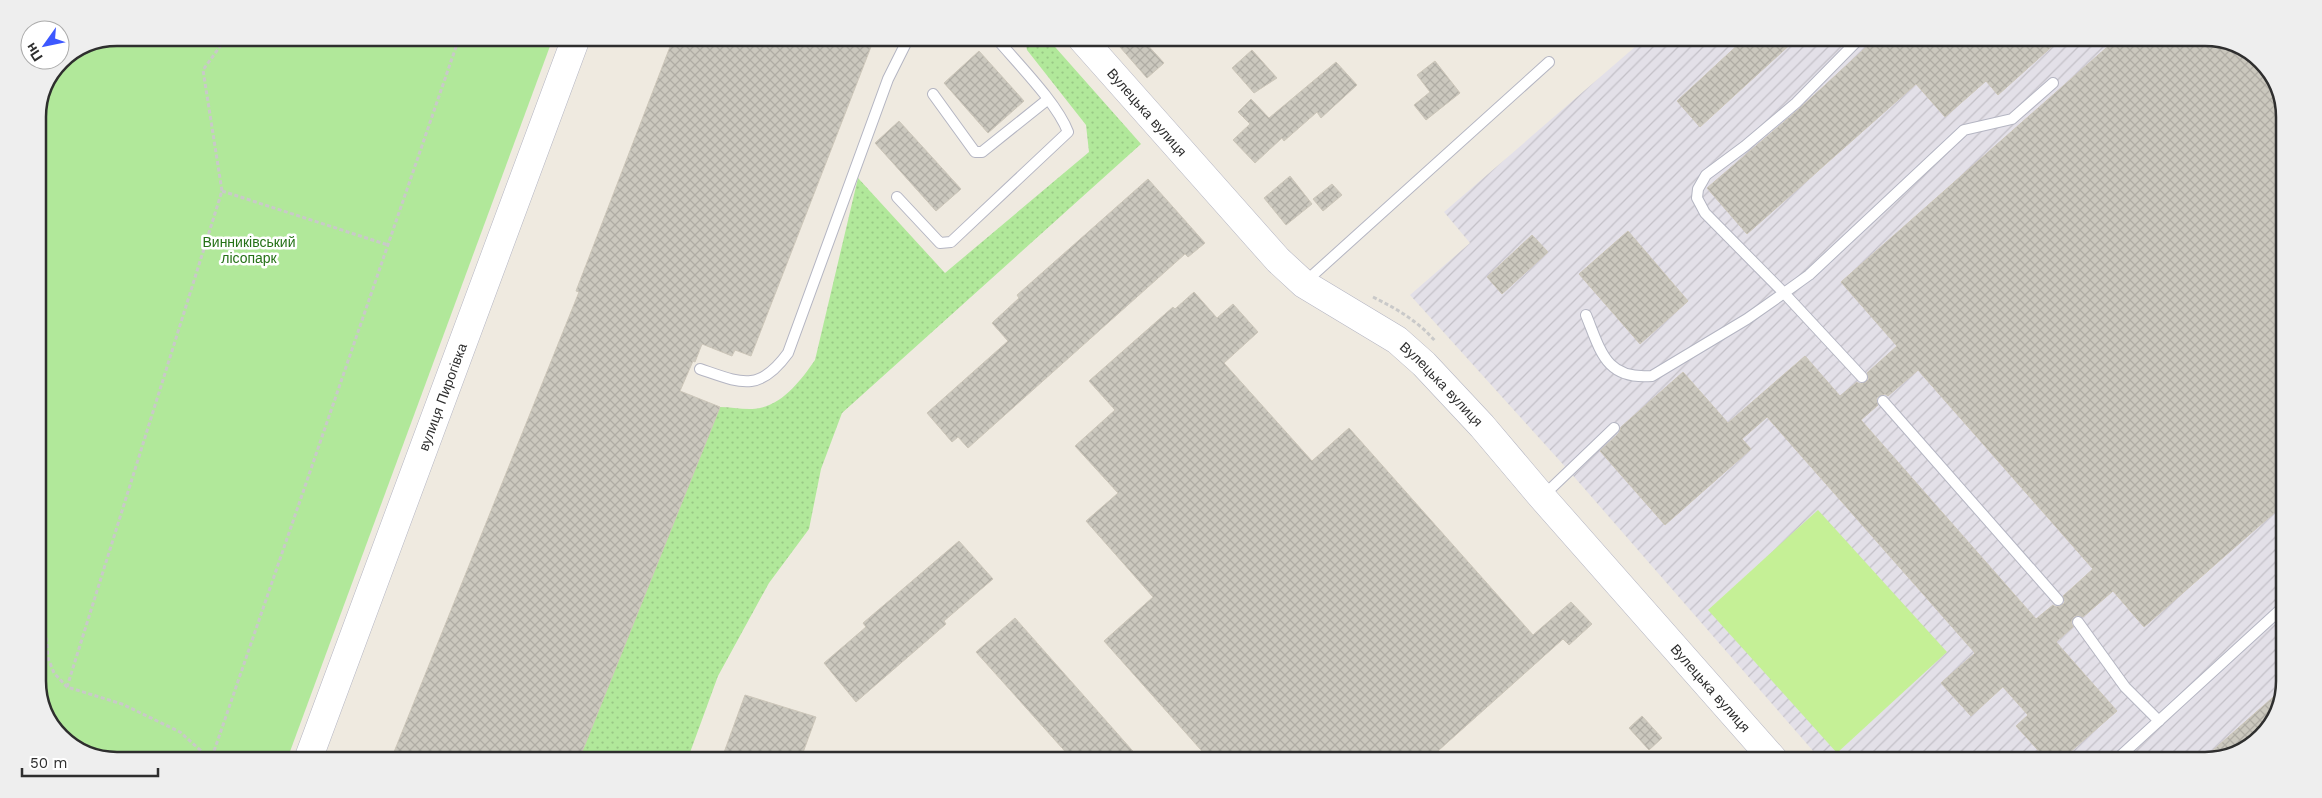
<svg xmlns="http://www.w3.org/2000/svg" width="2322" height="798" font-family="'Work Sans',sans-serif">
<defs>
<pattern id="industrial-furrows" width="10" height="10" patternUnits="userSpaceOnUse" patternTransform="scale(1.25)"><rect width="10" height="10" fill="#e3e0e8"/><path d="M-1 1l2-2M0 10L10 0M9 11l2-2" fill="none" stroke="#c3c0c7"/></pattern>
<pattern id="grass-dots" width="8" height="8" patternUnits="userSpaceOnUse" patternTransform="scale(1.25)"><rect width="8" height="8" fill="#b1e89a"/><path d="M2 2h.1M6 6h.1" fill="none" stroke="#99c785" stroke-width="1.8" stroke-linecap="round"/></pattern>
<pattern id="building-cross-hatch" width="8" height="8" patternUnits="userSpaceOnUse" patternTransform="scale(1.25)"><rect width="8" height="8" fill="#cbc8be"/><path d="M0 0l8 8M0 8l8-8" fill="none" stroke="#afaca4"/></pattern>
</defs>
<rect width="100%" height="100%" fill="#efeae0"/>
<polygon fill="url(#industrial-furrows)" points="1643,40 2230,42 2268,68 2284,111 2280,706 2253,744 2205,760 1821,760 1569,471 1410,295 1470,243 1444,212"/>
<path fill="url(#grass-dots)" d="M1025,39h23l93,105 -299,269 -21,56 -12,60 -40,54 -51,93 -30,82 -108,-1 140,-350c12,0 28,4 40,1 24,-5 42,-29 55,-48l43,-182 87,95 144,-121 -3,-27 -59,-75z"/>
<polygon fill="#b1e89a" points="117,38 553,38 288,757 92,756 54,730 38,687 38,112 61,61"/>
<polygon fill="#c5f096" points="1818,510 1947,652 1837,753 1708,610"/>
<g fill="url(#building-cross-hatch)" stroke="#ccc6b9" fill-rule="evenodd">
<polygon points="673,39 874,39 751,356 735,350 732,356 702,344 695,362 693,361 680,391 720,407 580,757 392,757 579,292 576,291"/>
<polygon points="1113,39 1143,40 1164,63 1147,78"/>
<polygon points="1742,41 1794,41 1700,127 1677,101"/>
<polygon points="1873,41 2058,41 1998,95 1986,81 1945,117 1916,84 1747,234 1707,188 1800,108"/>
<path d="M2114,41l116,1 38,26 16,43 -2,395 -138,121 -31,-36 -30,26 -5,-2 -4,2 -3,5 2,5 -17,15 61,69 -56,49h-14l-31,-34 12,-11 -25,-28 -32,29 -30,-33 34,-30 -208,-236 -25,22 9,10 -86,76 -65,-74 19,-18 2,-6 62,-55 45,51 77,-67 35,40 17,-14 3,2 6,-2 3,-3 -2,-6 30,-27 -56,-64zM1918,370l175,199 -30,27 2,6 -3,3 -6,2 -3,-2 -17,14 -175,-199 17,-15 -2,-6 3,-3 6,-2 3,2z"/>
<polygon points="1252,50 1277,78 1254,93 1232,68"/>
<polygon points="979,51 1024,101 988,133 944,83"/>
<polygon points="1435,61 1460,93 1426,120 1414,105 1430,92 1417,75"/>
<polygon points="1336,62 1357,85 1321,118 1317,112 1284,141 1282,138 1255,163 1233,140 1250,124 1238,112 1251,99 1269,118"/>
<polygon points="899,121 961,189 936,211 875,143"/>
<polygon points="1290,176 1312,204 1286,225 1264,198"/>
<polygon points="1148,179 1205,243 1188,257 1185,254 968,448 958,437 952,442 927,413 1008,341 992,323 1019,298 1017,295"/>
<polygon points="1332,184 1342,195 1323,211 1313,199"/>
<polygon points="1628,231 1688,301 1640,344 1579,274"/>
<polygon points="1532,235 1548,252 1502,294 1487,277"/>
<polygon points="1194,292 1217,318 1233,304 1258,332 1224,363 1312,461 1349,428 1533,635 1571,602 1592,624 1569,645 1563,639 1429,759 1209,759 1104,641 1153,597 1086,521 1118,493 1075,446 1115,410 1089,381 1173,307 1175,309"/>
<polygon points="959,541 993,579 944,621 946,624 856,702 824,663 866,627 863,623"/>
<polygon points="1015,618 1139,758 1071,758 976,652"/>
<polygon points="2280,691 2280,706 2253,744 2202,760"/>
<polygon points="745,695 816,717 801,758 722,758"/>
<polygon points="1642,716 1662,738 1649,750 1629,728"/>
</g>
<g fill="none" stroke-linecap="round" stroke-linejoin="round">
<defs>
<g id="lane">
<polyline points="1857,41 1796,103 1745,146 1706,175 1698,189 1697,198 1705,213 1784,293 1809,275 1964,130 2012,119 2053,83"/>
<polyline points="933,94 975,152 982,152 1047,100"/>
<path d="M897,197l43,46 11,-1 117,-110c-11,-29 -50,-68 -71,-93"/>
<polyline points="1304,283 1549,62"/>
<path d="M1586,315c15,37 20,65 66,61l95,-57 37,-26 78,84"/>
<path d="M700,369c41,14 59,24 88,-16l100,-274 20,-40"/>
<polyline points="1883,401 2058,600"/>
<polyline points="1543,496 1614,428"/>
<polyline points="2078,622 2125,687 2159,721"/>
<polyline points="2116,760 2281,609"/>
</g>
<g id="secondary">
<path id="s1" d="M1082,39l196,221 26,24 93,56 27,24 58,62 60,71 232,263"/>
<path id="s2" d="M309,757l267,-719"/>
</g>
</defs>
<use href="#lane" stroke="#b4b5c2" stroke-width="12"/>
<use href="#secondary" stroke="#b4b5c2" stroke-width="29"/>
<g stroke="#c9c9c9" stroke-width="3" stroke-dasharray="4 2.5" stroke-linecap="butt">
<polyline points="222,191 388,245"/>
<path d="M1373,297c24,12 45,24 63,45"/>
<polyline points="38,613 46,636 48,658 54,673 67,687 122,704 180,732 208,757"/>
<polyline points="67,687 222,191 203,70 226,38"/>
<polyline points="1796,753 1802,760"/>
<polyline points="212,757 459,38"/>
</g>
<use href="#lane" stroke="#fff" stroke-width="10"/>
<use href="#secondary" stroke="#fff" stroke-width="28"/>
</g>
<g text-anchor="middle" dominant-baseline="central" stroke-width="5" stroke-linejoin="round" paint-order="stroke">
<g font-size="14" fill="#2e2e2e" stroke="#fff">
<text stroke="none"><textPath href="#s1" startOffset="98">Вулецька вулиця</textPath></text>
<text stroke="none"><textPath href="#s1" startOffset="502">Вулецька вулиця</textPath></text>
<text stroke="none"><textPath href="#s2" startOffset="384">вулиця Пирогівка</textPath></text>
<text stroke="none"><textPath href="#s1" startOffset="908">Вулецька вулиця</textPath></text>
</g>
<g font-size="14" fill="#257117" stroke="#fff">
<text x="249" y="242">Винниківський<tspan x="249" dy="16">лісопарк</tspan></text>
</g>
</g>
<path d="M0 0H2322V798H0ZM117 46H2205A71 71 0 0 1 2276 117V681A71 71 0 0 1 2205 752H117A71 71 0 0 1 46 681V117A71 71 0 0 1 117 46Z" fill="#eee" fill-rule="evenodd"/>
<path fill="none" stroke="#2e2e2e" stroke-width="2.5" d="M117 46H2205A71 71 0 0 1 2276 117V681A71 71 0 0 1 2205 752H117A71 71 0 0 1 46 681V117A71 71 0 0 1 117 46Z"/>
<g transform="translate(45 45) rotate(237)"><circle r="24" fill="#ffffff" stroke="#ababab"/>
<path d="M0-4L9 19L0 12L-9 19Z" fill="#3d58ff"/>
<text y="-8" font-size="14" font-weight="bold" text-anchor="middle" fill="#2e2e2e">Пн</text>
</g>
<path d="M22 768v8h136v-8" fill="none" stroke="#2e2e2e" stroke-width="2.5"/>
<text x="30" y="768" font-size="15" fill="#2e2e2e" stroke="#ffffff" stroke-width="4" paint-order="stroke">50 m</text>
</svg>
